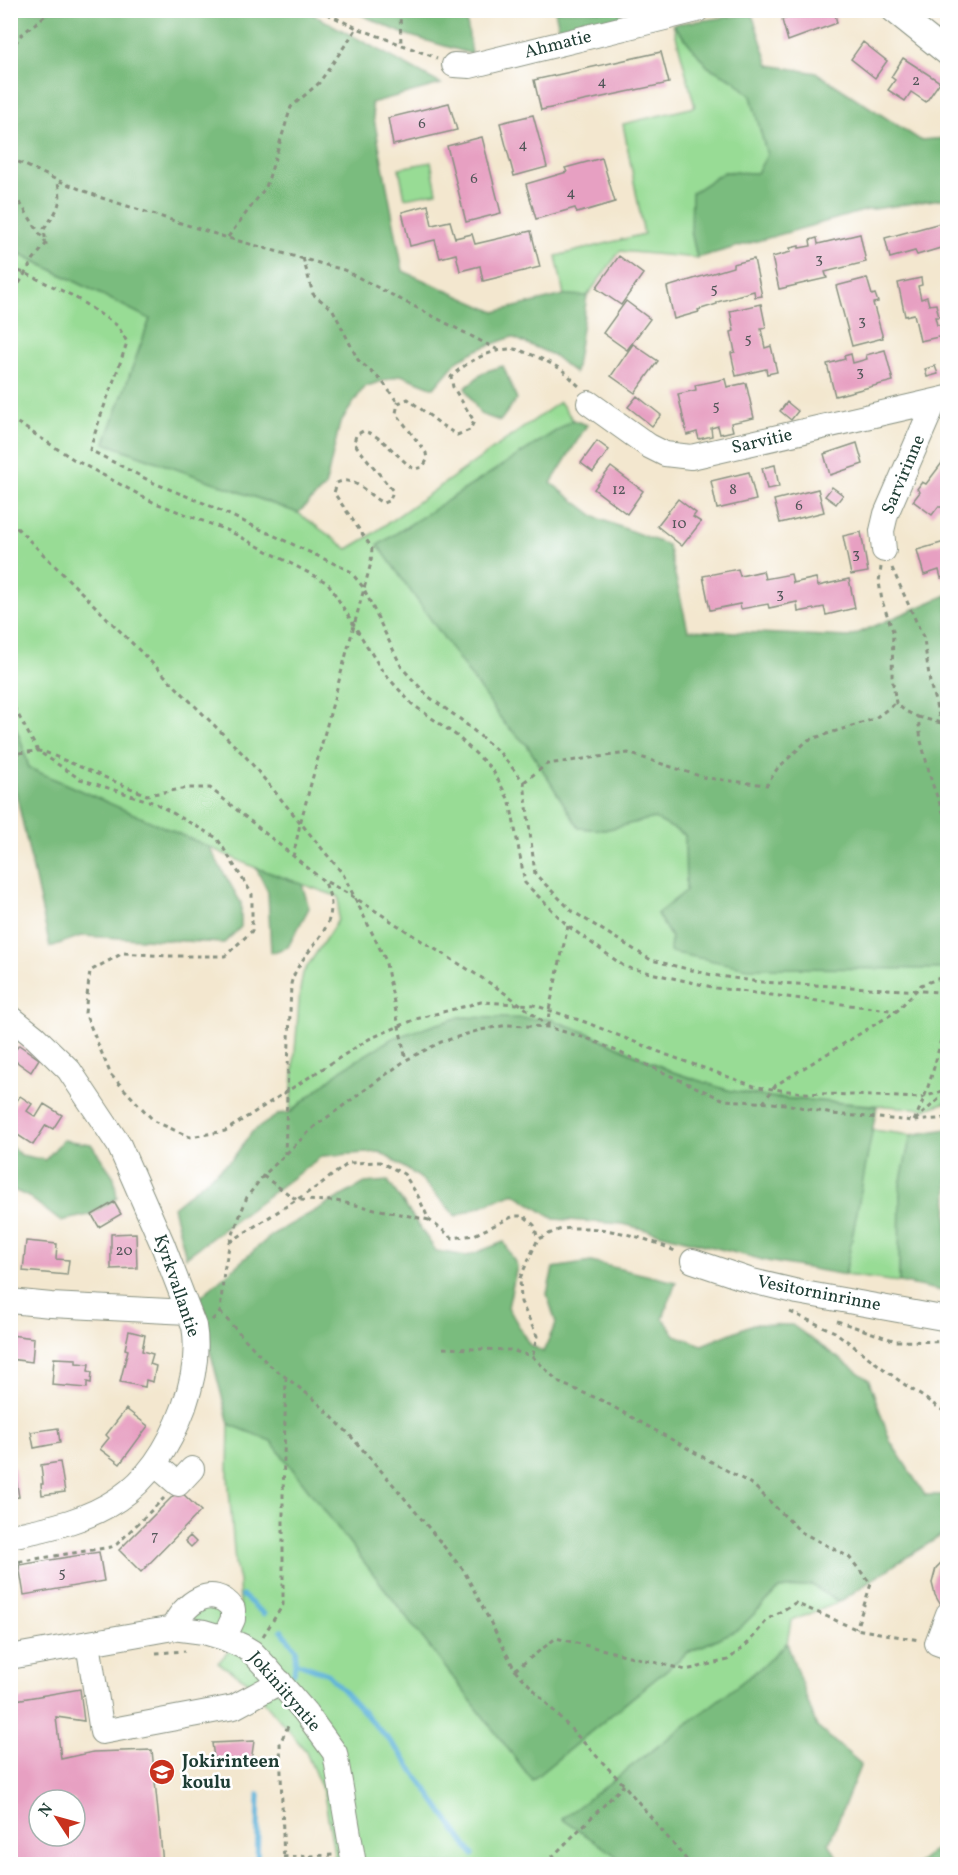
<svg xmlns="http://www.w3.org/2000/svg" width="958" height="1875" font-family="Vollkorn,serif">
<style>
.green{fill:#98dc95;stroke:#5c8c64;stroke-width:1.5}
.forest{fill:#7abc7e;stroke:#4c7c59;stroke-width:1.5}
.lines{fill:none;stroke-linecap:round;stroke-linejoin:round}
.stream{stroke:#5eb3da;stroke-width:5}
.building{fill:#e7a0c2;fill-rule:evenodd}
.minor-casing{stroke:#899282;stroke-width:26}
.path{stroke:#899282;stroke-width:3;stroke-dasharray:4.5 4.5;stroke-linecap:butt}
.minor{stroke:#fff;stroke-width:24}
.labels{text-anchor:middle;dominant-baseline:central;stroke-width:5;stroke-linejoin:round;paint-order:stroke}
.number-label{font-size:15px;fill:#515658}
.street-label{font-size:18px;fill:#1f3d34;stroke:#fff}
.poi-label{font-size:18px;font-weight:bold;fill:#1f3d34;stroke:#fff;text-anchor:start}
</style>
<rect width="100%" height="100%" fill="#fff"/>
<filter id="ink" filterUnits="userSpaceOnUse"><feTurbulence type="fractalNoise" baseFrequency=".0167" numOctaves="2"/><feDisplacementMap in="SourceGraphic" scale="12" xChannelSelector="R" yChannelSelector="G"/><feConvolveMatrix kernelMatrix="1 2 1 2 8 2 1 2 1" color-interpolation-filters="sRGB"/></filter>
<filter id="wash" filterUnits="userSpaceOnUse"><feTurbulence type="fractalNoise" baseFrequency=".008" numOctaves="4" result="noise"/><feDisplacementMap in="SourceGraphic" scale="24" xChannelSelector="R" yChannelSelector="G"/><feGaussianBlur stdDeviation="1.35" result="paint"/><feColorMatrix in="noise" values="0 0 0 0 0 0 0 0 0 0 0 0 0 0 0 0 0 1.4 0 .05"/><feComposite in="paint" operator="in"/></filter>
<g filter="url(#wash)">
<rect width="100%" height="100%" fill="#f3e7cf"/>
<path class="green" d="M 673,24 L 708,67 L 734,80 L 751,96 L 767,155 L 757,173 L 724,172 L 691,231 L 697,258 L 620,251 L 587,296 L 564,295 L 556,256 L 644,234 L 623,124 L 695,107 Z
M 431,162 L 437,192 L 405,198 L 399,168 Z
M 10,249 L 150,319 L 105,443 L 298,513 L 348,549 L 365,539 L 560,402 L 573,420 L 379,545 L 504,723 L 527,745 L 579,828 L 604,830 L 654,818 L 685,835 L 686,891 L 657,914 L 671,937 L 947,969 L 947,1102 L 926,1109 L 767,1097 L 727,1090 L 673,1072 L 590,1034 L 550,1019 L 393,1038 L 341,1070 L 290,1112 L 300,990 L 303,973 L 338,920 L 339,897 L 256,868 L 29,768 L 21,741 L 11,715 Z
M 872,1130 L 911,1135 L 900,1185 L 899,1282 L 845,1275 Z
M 229,1424 L 271,1441 L 532,1780 L 687,1653 L 739,1629 L 779,1589 L 812,1585 L 839,1602 L 791,1621 L 787,1643 L 759,1669 L 563,1819 L 628,1864 L 336,1864 L 324,1794 L 305,1750 L 246,1680 L 218,1663 L 241,1637 L 239,1581 L 235,1563 L 228,1476 Z
M 215,1604 L 223,1615 L 217,1628 L 188,1620 L 209,1605 Z"/>
<path class="forest" d="M 10,11 L 307,11 L 441,84 L 371,103 L 403,271 L 495,312 L 564,295 L 587,296 L 575,373 L 553,355 L 512,337 L 479,349 L 458,360 L 434,388 L 401,375 L 364,387 L 340,423 L 325,487 L 298,513 L 105,443 L 150,319 L 11,249 Z
M 353,11 L 465,11 L 472,54 L 404,34 Z
M 555,11 L 619,11 L 621,17 L 560,32 Z
M 752,14 L 769,65 L 817,73 L 920,140 L 947,138 L 947,198 L 867,210 L 697,258 L 691,231 L 692,193 L 724,172 L 757,173 L 767,155 L 751,96 L 734,80 L 708,67 L 673,24 Z
M 503,366 L 517,399 L 500,421 L 480,414 L 465,388 L 484,372 Z
M 573,420 L 587,425 L 551,483 L 597,518 L 668,545 L 688,630 L 849,637 L 947,595 L 947,969 L 747,968 L 670,952 L 671,937 L 657,914 L 686,891 L 685,835 L 654,818 L 604,830 L 579,828 L 527,745 L 504,723 L 378,545 Z
M 10,715 L 21,741 L 29,768 L 209,847 L 241,903 L 241,927 L 224,943 L 81,936 L 50,947 L 11,770 Z
M 256,868 L 302,884 L 309,908 L 288,947 L 271,953 L 268,892 Z
M 460,1017 L 550,1019 L 590,1034 L 673,1072 L 727,1090 L 767,1097 L 877,1106 L 845,1275 L 767,1261 L 623,1224 L 554,1219 L 514,1193 L 456,1216 L 419,1177 L 380,1152 L 322,1156 L 186,1257 L 173,1207 L 233,1158 L 252,1132 L 279,1114 L 291,1112 L 341,1070 L 393,1038 Z
M 947,1129 L 948,1129 L 947,1292 L 899,1282 L 900,1185 L 911,1135 Z
M 63,1140 L 91,1144 L 114,1177 L 117,1198 L 89,1215 L 60,1221 L 29,1197 L 11,1189 L 10,1146 L 21,1155 L 45,1160 Z
M 388,1181 L 436,1251 L 467,1256 L 504,1242 L 517,1266 L 508,1307 L 529,1344 L 543,1352 L 556,1323 L 547,1294 L 553,1268 L 591,1262 L 676,1282 L 663,1318 L 675,1335 L 702,1345 L 753,1324 L 792,1325 L 869,1380 L 890,1441 L 925,1495 L 947,1495 L 947,1532 L 899,1562 L 839,1602 L 812,1585 L 779,1589 L 739,1629 L 687,1653 L 532,1780 L 271,1441 L 229,1424 L 197,1300 L 273,1234 L 365,1183 Z
M 787,1643 L 817,1727 L 861,1764 L 829,1843 L 841,1864 L 628,1864 L 562,1819 L 759,1669 Z
M 947,1786 L 947,1864 L 917,1864 L 937,1848 L 937,1796 Z"/>
<g class="lines">
<path class="stream" d="M 243,1596 L 264,1614
M 281,1630 L 296,1649 L 295,1662 L 328,1674 L 399,1751 L 473,1855
M 294,1673 L 295,1662
M 257,1864 L 259,1794"/>
</g>
<g id="blocks">
<path class="building" d="M 810,10 L 834,10 L 837,23 L 788,41 L 782,20 Z
M 863,42 L 887,61 L 875,78 L 851,59 Z
M 661,52 L 669,83 L 541,110 L 534,80 Z
M 903,58 L 940,82 L 926,102 L 911,92 L 905,101 L 888,90 L 895,80 L 891,77 Z
M 449,103 L 457,130 L 393,145 L 388,118 Z
M 533,115 L 547,167 L 514,176 L 500,123 Z
M 482,137 L 501,213 L 466,222 L 447,146 Z
M 602,158 L 615,202 L 577,213 L 575,208 L 536,219 L 526,184 L 567,172 L 565,168 Z
M 428,205 L 432,225 L 450,221 L 455,238 L 472,234 L 475,244 L 531,231 L 540,267 L 483,281 L 480,266 L 460,271 L 456,254 L 440,258 L 435,240 L 410,246 L 402,212 Z
M 948,221 L 948,256 L 944,247 L 917,255 L 915,251 L 890,258 L 885,238 Z
M 860,234 L 866,262 L 825,272 L 827,278 L 779,289 L 772,257 L 791,252 L 790,248 L 799,246 L 799,248 L 811,246 L 810,240 L 817,238 L 818,244 Z
M 619,256 L 643,274 L 621,305 L 596,288 Z
M 754,259 L 762,296 L 755,297 L 754,291 L 736,296 L 736,297 L 717,302 L 717,304 L 698,310 L 699,312 L 674,319 L 667,287 L 733,267 L 733,264 Z
M 867,278 L 872,295 L 875,294 L 878,302 L 873,303 L 883,338 L 852,346 L 836,286 Z
M 921,278 L 922,285 L 918,286 L 921,299 L 927,297 L 929,305 L 936,304 L 939,317 L 935,317 L 937,325 L 940,325 L 943,336 L 920,341 L 914,314 L 905,316 L 898,283 Z
M 626,301 L 650,319 L 627,350 L 603,333 Z
M 761,304 L 766,328 L 761,329 L 765,348 L 771,346 L 777,372 L 767,374 L 766,369 L 736,376 L 731,353 L 735,352 L 731,332 L 734,331 L 730,311 Z
M 633,344 L 658,361 L 635,393 L 611,376 Z
M 885,350 L 893,381 L 835,396 L 827,364 L 845,359 L 844,356 L 851,354 L 853,363 L 867,359 L 866,355 Z
M 935,366 L 938,374 L 927,377 L 925,369 Z
M 725,379 L 727,387 L 746,383 L 754,418 L 731,423 L 733,431 L 720,434 L 718,426 L 711,428 L 712,436 L 699,439 L 697,432 L 687,435 L 678,394 L 696,390 L 695,385 Z
M 637,396 L 661,415 L 652,426 L 628,407 Z
M 787,402 L 798,411 L 791,420 L 780,411 Z
M 597,441 L 609,450 L 593,472 L 581,463 Z
M 857,443 L 863,464 L 830,475 L 824,454 Z
M 948,455 L 946,501 L 942,507 L 938,507 L 932,515 L 913,501 L 920,492 L 917,489 L 922,482 L 926,484 Z
M 775,465 L 779,487 L 767,489 L 762,468 Z
M 611,467 L 643,491 L 627,514 L 594,489 Z
M 749,472 L 756,500 L 717,509 L 711,481 Z
M 832,487 L 843,495 L 836,504 L 825,496 Z
M 818,489 L 824,512 L 780,523 L 774,500 Z
M 678,499 L 696,513 L 693,517 L 701,522 L 682,546 L 657,526 Z
M 861,532 L 868,572 L 851,575 L 843,536 Z
M 948,541 L 948,576 L 941,578 L 939,570 L 924,575 L 917,550 Z
M 738,569 L 740,576 L 763,571 L 765,579 L 791,574 L 793,583 L 816,578 L 818,586 L 849,579 L 855,608 L 826,615 L 824,607 L 798,612 L 797,602 L 769,608 L 768,604 L 741,609 L 740,604 L 710,610 L 703,576 Z
M 19,1045 L 39,1059 L 31,1072 L 10,1057 Z
M 20,1096 L 32,1104 L 27,1111 L 36,1117 L 44,1104 L 62,1115 L 53,1129 L 46,1125 L 33,1145 L 10,1130 L 10,1111 Z
M 114,1202 L 121,1214 L 99,1227 L 92,1215 Z
M 136,1233 L 137,1268 L 111,1269 L 111,1234 Z
M 26,1241 L 57,1244 L 56,1259 L 69,1260 L 67,1275 L 23,1271 Z
M 129,1331 L 145,1335 L 142,1351 L 153,1354 L 150,1364 L 156,1366 L 153,1382 L 146,1380 L 145,1387 L 120,1382 L 128,1350 L 125,1349 Z
M 10,1335 L 34,1338 L 32,1362 L 10,1359 Z
M 54,1358 L 76,1359 L 76,1363 L 89,1364 L 88,1371 L 92,1372 L 91,1383 L 87,1382 L 87,1388 L 52,1385 Z
M 126,1409 L 148,1426 L 120,1464 L 100,1449 L 109,1438 L 106,1435 Z
M 58,1428 L 60,1443 L 34,1448 L 31,1432 Z
M 60,1462 L 65,1492 L 42,1495 L 41,1484 L 43,1484 L 41,1465 Z
M 14,1467 L 19,1497 L 10,1498 L 10,1468 Z
M 179,1490 L 201,1511 L 141,1572 L 119,1550 Z
M 190,1536 L 196,1542 L 191,1547 L 185,1541 Z
M 99,1552 L 104,1581 L 24,1595 L 19,1565 Z
M 948,1556 L 948,1609 L 939,1602 L 935,1595 L 932,1583 L 936,1568 Z
M 80,1689 L 84,1721 L 56,1717 L 61,1759 L 93,1752 L 152,1750 L 163,1864 L 10,1864 L 10,1701 ZM 39,1800 L 75,1800 L 75,1836 L 39,1836 Z
M 254,1741 L 251,1761 L 214,1758 L 212,1743 Z"/>
</g>
</g>
<g filter="url(#ink)">
<use href="#blocks" fill-opacity="0" stroke="#899282" stroke-width="1.5"/>
<g class="lines">
<g class="minor-casing">
<path id="minor" d="M 893,10 L 948,54
M 454,65 L 470,66 L 697,10
M 589,403 L 649,446 L 665,454 L 691,457 L 948,398
M 884,550 L 882,531 L 886,514 L 935,401
M 10,1017 L 35,1037 L 69,1070 L 119,1145 L 162,1243 L 194,1326 C 199,1354 193,1381 184,1407 C 151,1497 99,1520 10,1536
M 693,1261 L 752,1281 L 798,1292 L 948,1319
M 10,1301 L 51,1305 L 188,1312
M 155,1464 L 178,1484 L 192,1469
M 948,1614 L 937,1643 L 948,1647
M 173,1628 C 183,1604 213,1581 233,1609 L 233,1619 L 224,1638
M 88,1643 L 102,1732 L 234,1707 L 280,1682
M 10,1657 L 173,1628 L 204,1632 L 224,1638 L 242,1646 L 252,1652 L 268,1669 L 305,1712 L 335,1753 L 354,1864"/>
</g>
<path class="path" d="M 319,10 L 357,28 L 437,58
M 400,10 L 401,45
M 714,17 L 744,10
M 10,51 L 21,35 L 52,10
M 10,158 L 57,180 L 102,198 L 228,238 L 344,270 L 500,351
M 10,187 L 45,242
M 228,237 L 266,187 L 291,107 L 319,83 L 357,28
M 303,258 L 313,294 L 333,310 L 358,360 L 382,381 L 398,403
M 10,269 L 25,273 L 73,296 L 118,326 L 127,342 C 116,378 100,413 90,450 L 154,483 L 206,504 L 350,571 L 363,587 L 402,668 L 429,697 L 460,719 L 500,753 L 524,782 L 535,874 L 572,911 L 651,960 L 712,975 L 760,982 L 939,992 L 948,986
M 10,299 L 33,260 L 46,244 L 44,229 C 57,211 64,203 57,180
M 10,418 L 73,459 L 153,502 L 229,531 L 328,583 L 383,672 L 412,704 L 457,736 L 492,769 L 510,802 L 525,883 L 568,926 L 625,967 L 716,988 L 897,1011
M 10,521 L 246,757 L 343,874 L 385,959 L 406,1060
M 881,567 L 879,582 L 882,601 L 893,631 L 892,677 L 896,703 L 905,711 L 918,717 L 921,741 L 932,783 L 948,825
M 892,568 L 924,639 L 930,683 L 941,723 L 948,724
M 10,700 L 38,751 L 80,779 L 155,803 L 217,838 L 252,894 L 252,931 L 225,956 L 167,956 L 123,953 L 90,971 L 85,1013 L 111,1075 L 154,1121 L 190,1137 L 225,1131 L 369,1039 L 416,1019 L 481,1002 L 534,1005 L 585,1022 L 667,1055 L 757,1087 L 804,1093 L 921,1098 L 948,1089
M 918,717 L 941,723
M 10,754 L 38,751 L 45,752 L 147,795 L 188,788 L 210,788 L 325,882 C 327,889 331,897 331,905 C 332,936 298,954 291,984 L 285,1154
M 524,782 L 547,764 L 628,753 L 706,778 L 767,785 L 777,769 L 808,740 L 874,719 L 896,703
M 293,857 L 300,824 L 371,563 L 372,548 L 334,493 L 337,483 C 354,474 368,496 383,503 L 390,500 L 393,491 L 354,443 L 356,435 L 363,431 C 383,435 397,458 414,469 L 423,467 L 427,460 L 426,453 L 396,413 L 398,403 L 408,399 L 443,426 L 457,435 L 470,430 L 474,421 L 453,387 L 451,377 C 465,362 493,348 514,349 C 523,350 554,364 562,370 C 568,374 573,381 579,386
M 327,882 C 361,900 392,922 425,943 C 467,969 510,993 547,1026
M 548,1027 L 549,1010 L 568,926
M 763,1103 L 776,1085 L 897,1011 L 921,985 L 948,975
M 915,1120 L 948,1091
M 914,1121 C 932,1084 940,1046 948,1005
M 263,1176 L 297,1200 L 336,1201 L 429,1220
M 230,1242 L 315,1188 L 349,1163 L 380,1162 L 404,1174 L 418,1196 L 429,1220 L 453,1238 L 474,1235 L 514,1216 L 524,1216 L 534,1225 L 538,1239
M 220,1312 L 267,1363 L 314,1399 L 348,1433 L 397,1489 L 464,1571 L 515,1670 L 624,1785 L 690,1864
M 790,1312 L 835,1332 L 901,1382 L 948,1414
M 212,1320 L 220,1312 L 224,1271 L 230,1242 L 247,1197 L 263,1176 L 314,1127 L 406,1060 L 441,1042 L 480,1030 L 508,1025 L 548,1027 L 592,1040 L 724,1100 L 786,1104 L 832,1114 L 914,1121 L 948,1118
M 837,1321 L 896,1341 L 948,1342
M 443,1348 L 510,1350 L 532,1356 L 560,1383 L 601,1400 L 753,1485 L 801,1532 L 849,1557 L 871,1584 L 856,1629
M 533,1355 L 537,1336 L 521,1302 L 520,1278 L 538,1239 C 546,1236 555,1230 564,1229 C 597,1224 647,1237 677,1252
M 10,1563 L 111,1547 L 117,1544 L 164,1498
M 263,1636 L 283,1605 L 283,1496 L 286,1379
M 156,1653 L 185,1651
M 515,1670 L 556,1638 L 686,1670 L 728,1660 L 748,1643 L 768,1619 L 795,1603 L 856,1629 L 919,1640
M 283,1857 L 333,1855
M 284,1864 L 280,1743 L 289,1724
M 545,1864 L 624,1785"/>
<use href="#minor" class="minor"/>
</g>
</g>
<defs>
<g id="school-disc" transform="scale(1.35)"><circle r="9.5" fill="#c8321e" stroke="#fff"/><path d="M0-5L7-2L0 1L-7-2ZM-4 1L0 2.5L4 1V4Q0 6-4 4Z" fill="#fff"/></g>
</defs>
<g fill-rule="evenodd">
<use href="#school-disc" x="162" y="1772"/>
</g>
<g class="labels">
<g class="number-label">
<text x="916" y="81">2</text>
<text x="602" y="82">4</text>
<text x="422" y="124">6</text>
<text x="523" y="145">4</text>
<text x="474" y="179">6</text>
<text x="571" y="193">4</text>
<text x="819" y="259">3</text>
<text x="714" y="289">5</text>
<text x="862" y="321">3</text>
<text x="748" y="339">5</text>
<text x="860" y="372">3</text>
<text x="716" y="406">5</text>
<text x="619" y="490">12</text>
<text x="733" y="490">8</text>
<text x="799" y="506">6</text>
<text x="679" y="524">10</text>
<text x="856" y="554">3</text>
<text x="780" y="594">3</text>
<text x="124" y="1251">20</text>
<text x="155" y="1536">7</text>
<text x="62" y="1573">5</text>
</g>
<g class="street-label">
<text transform="translate(558 45) rotate(-14)">Ahmatie</text>
<text transform="translate(762 442) rotate(-13)">Sarvitie</text>
<text transform="translate(904 475) rotate(-67)">Sarvirinne</text>
<text transform="translate(176 1286) rotate(71)">Kyrkvallantie</text>
<text transform="translate(819 1294) rotate(11)">Vesitorninrinne</text>
<text transform="translate(284 1692) rotate(49)">Jokiniityntie</text>
</g>
<g class="poi-label">
<text x="182" y="1762">Jokirinteen<tspan x="182" dy="21">koulu</tspan></text>
</g>
</g>
<rect width="958" height="1875" fill="none" stroke="#fff" stroke-width="36"/>
<g transform="translate(57 1818) rotate(306)"><circle r="28" fill="#ffffff" stroke="#a5b1ae" stroke-width="1.5"/>
<path d="M0-4.5L10 22L0 15L-10 22Z" fill="#c8321e"/>
<text y="-9" font-size="16" font-weight="bold" text-anchor="middle" fill="#1f3d34">N</text>
</g>
</svg>
